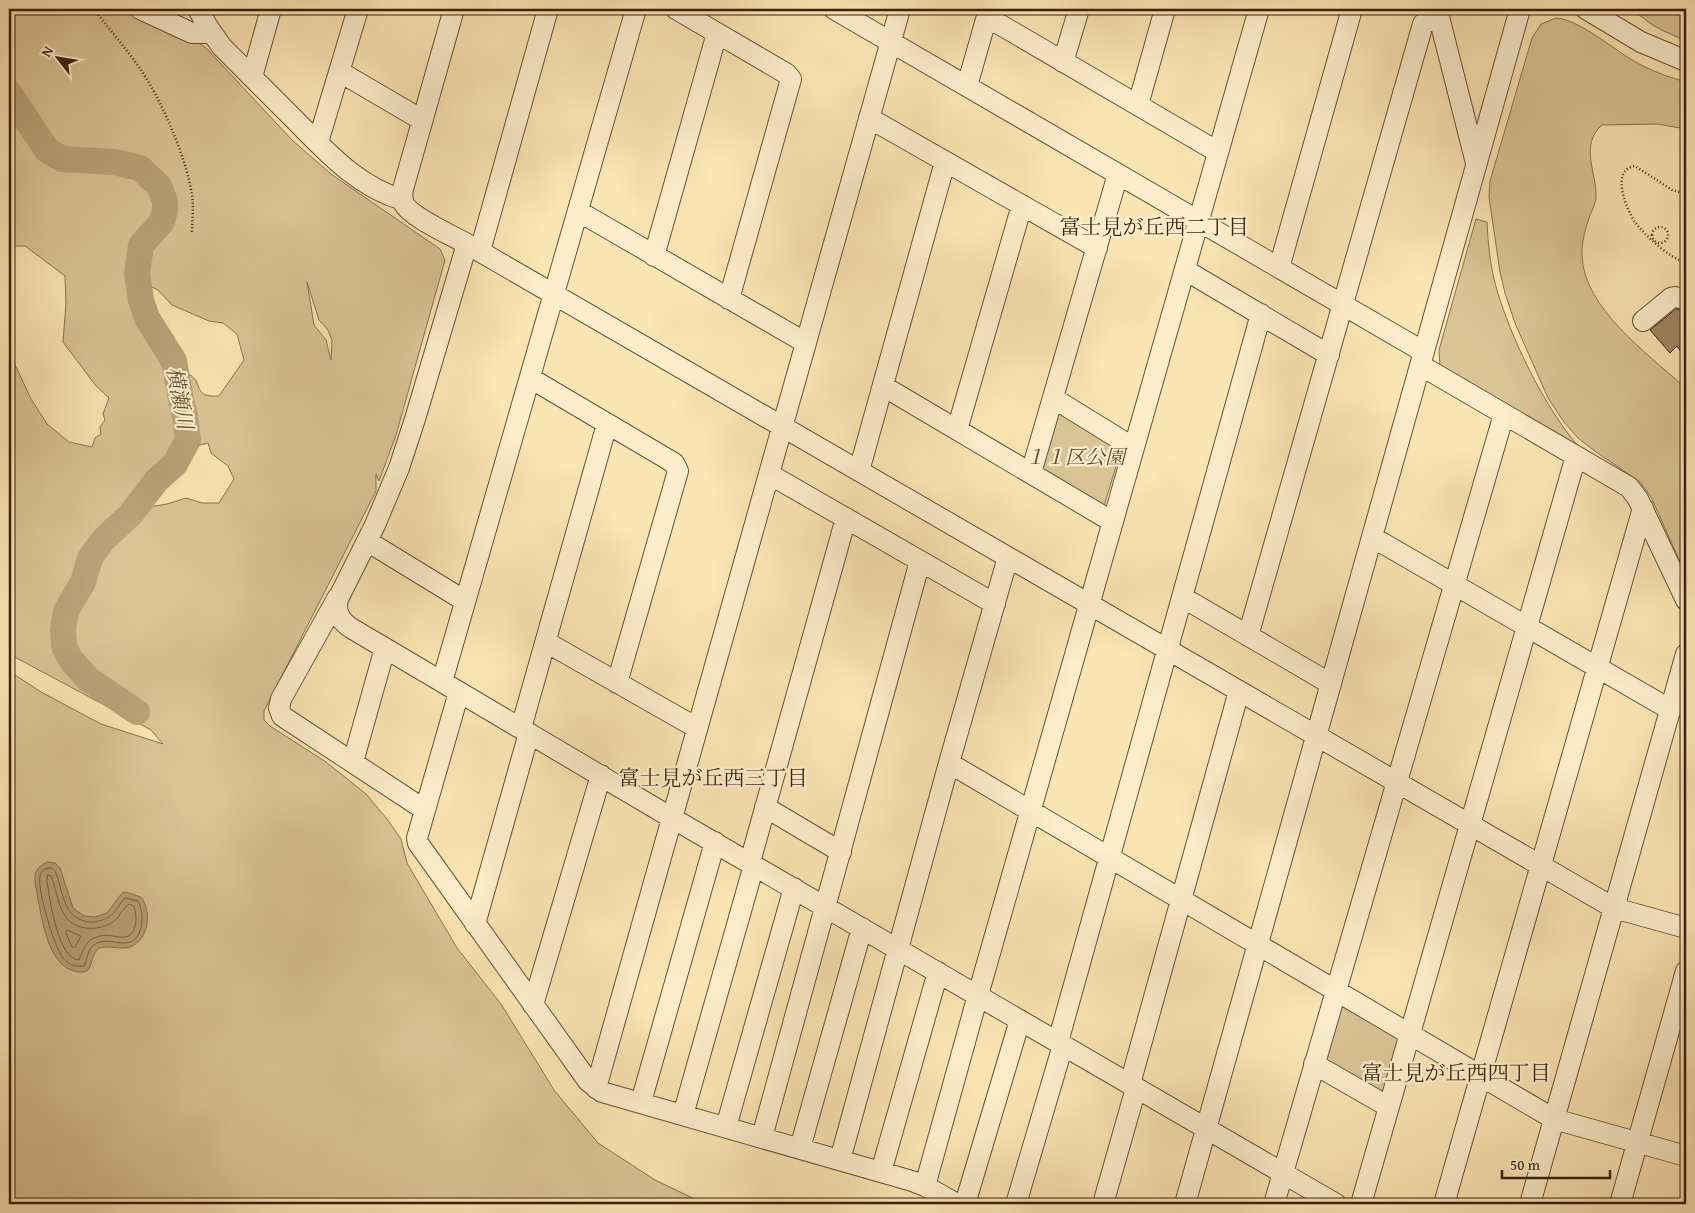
<svg xmlns="http://www.w3.org/2000/svg" width="1695" height="1213" font-family="'Gentium Book Plus','Noto Serif JP',serif">
<style>
.green{fill:#dac395;stroke:#8a7150;fill-rule:evenodd}
.water{fill:#baa279;stroke:#876e4d}
.lines{fill:none;stroke-linecap:round;stroke-linejoin:round}
.shore{stroke:#7a6042;stroke-width:1}
.river{stroke:#baa279;stroke-width:26}
.building{fill:#9f8661;stroke:#3b1f0a}
.minor-casing{stroke:#6b5034;stroke-width:22}
.path{stroke:#3b1f0a;stroke-width:2.5;stroke-dasharray:1 2.5;stroke-linecap:butt}
.minor{stroke:#fceecd;stroke-width:20}
.labels{text-anchor:middle;dominant-baseline:central;stroke-width:4.5;stroke-linejoin:round;paint-order:stroke}
.park-label{font-size:20px;font-style:italic;fill:#63482d;stroke:#fceecd}
.neighbourhood-label{font-size:21px;fill:#3b1f0a;stroke:#fceecd}
.water-label{font-size:21px;font-style:italic;fill:#674d31;stroke:#fceecd}
</style>
<rect width="100%" height="100%" fill="#fbe5b2"/>
<filter id="stains"><feTurbulence type="fractalNoise" baseFrequency=".004" numOctaves="4"/><feColorMatrix values="0 0 0 0 .2 0 0 0 0 .09 0 0 0 0 .02 0 0 0 .5 -.17"/></filter>
<radialGradient id="worn" r=".72"><stop offset=".6" stop-color="#630" stop-opacity="0"/><stop offset="1" stop-color="#630" stop-opacity=".3"/></radialGradient>
<path class="green" d="M 9,9 L 122,9 L 199,43 L 206,48 L 292,140 L 331,174 L 440,249 L 445,260 L 396,435 L 379,481 L 376,474 L 376,491 L 264,711 L 264,720 L 270,726 L 326,762 L 366,794 L 387,819 L 401,839 L 407,863 L 457,948 L 501,1004 L 554,1090 L 598,1143 L 655,1180 L 705,1204 L 9,1204 L 9,671 L 41,692 L 101,724 L 163,744 L 151,730 L 9,654 L 9,352 L 31,399 L 47,424 L 69,442 L 92,447 L 95,438 L 101,434 L 100,427 L 105,420 L 103,414 L 109,398 L 96,386 L 63,342 L 66,303 L 65,276 L 25,246 L 9,246 ZM 307,282 L 319,320 L 328,330 L 332,340 L 331,360 L 326,340 L 314,325 ZM 148,285 L 158,290 L 172,305 L 209,321 L 223,323 L 237,334 L 244,360 L 219,396 C 192,398 204,383 190,375 C 182,370 172,368 163,365 C 167,372 170,379 174,386 C 190,408 199,406 183,434 L 186,446 L 192,447 L 208,443 L 211,453 L 228,466 L 234,479 L 219,503 L 202,503 L 186,498 L 167,504 L 149,507 L 140,486 L 164,461 L 177,440 L 173,416 L 175,399 L 160,361 L 156,344 L 172,348 L 171,340 L 157,313 Z
M 1627,9 L 1686,9 L 1686,41 C 1674,35 1658,30 1647,21 C 1640,15 1635,12 1627,9 Z
M 1556,18 C 1582,20 1618,54 1643,66 C 1657,73 1672,78 1686,82 L 1686,129 L 1657,124 L 1602,125 C 1579,145 1597,173 1596,197 C 1596,203 1592,210 1590,215 C 1586,227 1581,243 1582,256 C 1584,308 1647,353 1682,385 L 1686,394 L 1686,575 L 1651,497 L 1640,482 L 1592,449 L 1577,437 L 1564,422 L 1548,398 L 1515,323 L 1505,293 L 1500,272 L 1489,197 L 1490,181 L 1532,38 L 1541,24 Z
M 1476,219 L 1487,222 C 1488,243 1490,264 1495,283 C 1509,335 1544,407 1579,447 L 1440,366 L 1439,350 Z
M 1056,411 L 1121,450 L 1104,506 L 1041,470 Z
M 1341,1004 L 1401,1040 L 1382,1094 L 1327,1060 L 1326,1054 Z"/>
<path class="water" d="M 48,862 L 55,863 L 60,868 L 73,908 L 84,916 L 95,917 L 107,913 L 122,893 L 126,892 L 141,897 C 152,911 149,940 130,947 C 120,950 109,945 99,948 C 91,954 92,968 87,971 C 82,973 76,972 71,970 C 48,961 42,920 38,899 C 37,890 33,880 36,872 C 39,866 43,864 48,862 Z"/>
<g class="lines">
<path class="shore" d="M 48,868 L 52,868 L 55,871 C 64,892 62,920 91,922 C 97,922 105,920 110,916 C 117,911 120,903 125,898 L 138,901 C 145,913 144,943 125,943 C 115,943 106,939 97,943 C 87,948 88,958 84,966 C 76,967 68,965 63,958 C 54,946 37,890 40,876 C 41,871 44,869 48,868 Z
M 48,875 L 51,876 C 59,895 58,924 85,928 C 94,929 102,928 111,923 C 119,919 122,909 129,904 L 134,906 C 137,915 138,935 125,937 C 115,938 106,932 94,938 C 85,942 83,951 79,960 C 57,959 50,898 47,881 Z
M 67,930 L 81,936 L 75,947 L 72,947 L 66,933 Z"/>
<path class="river" d="M 9,93 L 47,150 L 62,159 L 114,162 L 140,168 L 159,186 L 165,201 L 165,211 L 161,223 L 141,245 L 137,273 L 141,300 L 147,318 L 174,361 L 182,405 L 185,415 L 188,440 L 175,464 L 157,480 L 130,515 L 103,540 L 90,558 L 83,582 L 66,611 L 63,630 L 64,646 L 71,660 L 88,679 L 137,712"/>
</g>
<path class="building" d="M 1676,309 L 1680,310 L 1686,316 L 1686,359 L 1677,346 L 1670,353 L 1650,330 Z"/>
<g class="lines">
<g class="minor-casing">
<path id="minor" d="M 140,9 L 192,33 L 211,33
M 198,9 L 208,27 L 222,47 C 246,71 269,94 293,118 C 325,150 357,187 403,200
M 454,9 L 403,189 C 402,194 402,199 404,204 C 411,217 453,236 467,244 L 415,419 L 399,468 L 375,525 L 338,599 C 335,612 340,621 351,628 L 672,818 L 1336,1204
M 676,9 L 787,74 L 791,79 L 729,299
M 834,9 L 1424,352
M 1437,9 L 1476,163
M 1586,9 L 1641,42 L 1686,61
M 987,17 L 1218,152
M 1063,62 L 1079,9
M 340,72 L 422,120
M 252,77 L 271,9
M 967,86 L 989,9
M 1138,105 L 1165,9
M 869,118 L 1097,248
M 318,142 L 358,9
M 578,211 L 806,343
M 467,244 L 1614,908 L 1686,928
M 480,251 L 548,9
M 654,256 L 717,33
M 1279,268 L 1352,9
M 1185,270 L 1329,355
M 1643,321 L 1671,298 L 1675,297 L 1686,299
M 1420,365 L 1629,487 L 1638,499 L 1686,600
M 530,378 L 674,463 L 678,471 L 617,683
M 883,386 L 1113,522
M 1053,398 L 1134,448
M 957,430 L 1022,205
M 859,471 L 945,162
M 1031,473 L 1118,174
M 769,474 L 995,604
M 1372,537 L 1671,710
M 367,541 L 465,601
M 338,597 L 281,699 L 279,708 L 282,716 L 425,810
M 1182,597 L 1331,684
M 1248,636 L 1423,24 L 1439,16
M 546,642 L 697,728
M 442,682 L 636,9
M 459,692 L 417,838 L 418,843 L 588,1081 L 602,1092 L 912,1181 L 925,1186 L 957,1204
M 521,728 L 607,424
M 353,762 L 385,648
M 949,763 L 1554,1119 L 1686,1156
M 765,807 L 841,852
M 750,862 L 846,518
M 475,924 L 529,733
M 533,1005 L 601,775
M 1058,1042 L 1261,314
M 1314,1064 L 1389,1107
M 1130,1084 L 1239,691
M 596,1088 L 900,9
M 641,1102 L 715,842
M 683,1115 L 754,865
M 726,1127 L 794,888
M 762,1137 L 920,561
M 800,1148 L 862,928
M 840,1160 L 949,763 L 1008,557
M 881,1172 L 938,972
M 925,1186 L 978,995 L 1259,9
M 965,1204 L 1020,1020
M 1016,1204 L 1063,1045
M 1103,1204 L 1136,1088
M 1185,1204 L 1520,9
M 1274,1204 L 1504,414
M 1361,1204 L 1576,456
M 1444,1204 L 1643,508
M 1530,1204 L 1686,654
M 1620,1204 L 1686,971"/>
</g>
<path class="path" d="M 94,9 C 109,29 125,47 139,67 C 161,99 186,156 192,195 C 194,207 192,221 192,233
M 1686,194 L 1672,190 L 1635,166 C 1610,169 1626,209 1635,222 C 1645,236 1670,258 1686,263
M1652 235a8 8 0 1 1 16 0a8 8 0 1 1-16 0Z"/>
<use href="#minor" class="minor"/>
</g>
<g class="labels">
<g class="park-label">
<text x="1075" y="456">１１区公園</text>
</g>
<g class="neighbourhood-label">
<text x="1154" y="226">富士見が丘西二丁目</text>
<text x="713" y="777">富士見が丘西三丁目</text>
<text x="1456" y="1072">富士見が丘西四丁目</text>
</g>
<g class="water-label">
<text transform="translate(180 398) rotate(79)">横瀬川</text>
</g>
</g>
<rect width="1695" height="1213" fill="none" stroke="#fbe5b2" stroke-width="30"/>
<rect x="10" y="10" width="1675" height="1193" fill="none" stroke="#3b1f0a" stroke-width="2.5"/>
<rect x="15" y="15" width="1665" height="1183" fill="none" stroke="#3b1f0a"/>
<g transform="translate(58 58) rotate(301)" stroke="#fceecd" stroke-width="4" paint-order="stroke">
<path d="M0-4L9 19L0 12L-9 19Z" fill="#3b1f0a"/>
<text y="-8" font-size="14" font-weight="bold" text-anchor="middle" fill="#3b1f0a">N</text>
</g>
<path d="M1502 1170v8h108v-8" fill="none" stroke="#3b1f0a" stroke-width="2.5"/>
<text x="1510" y="1170" font-size="15" fill="#3b1f0a" stroke="#fceecd" stroke-width="4" paint-order="stroke">50 m</text>
<rect width="100%" height="100%" filter="url(#stains)"/>
<rect width="100%" height="100%" fill="url(#worn)"/>
</svg>
